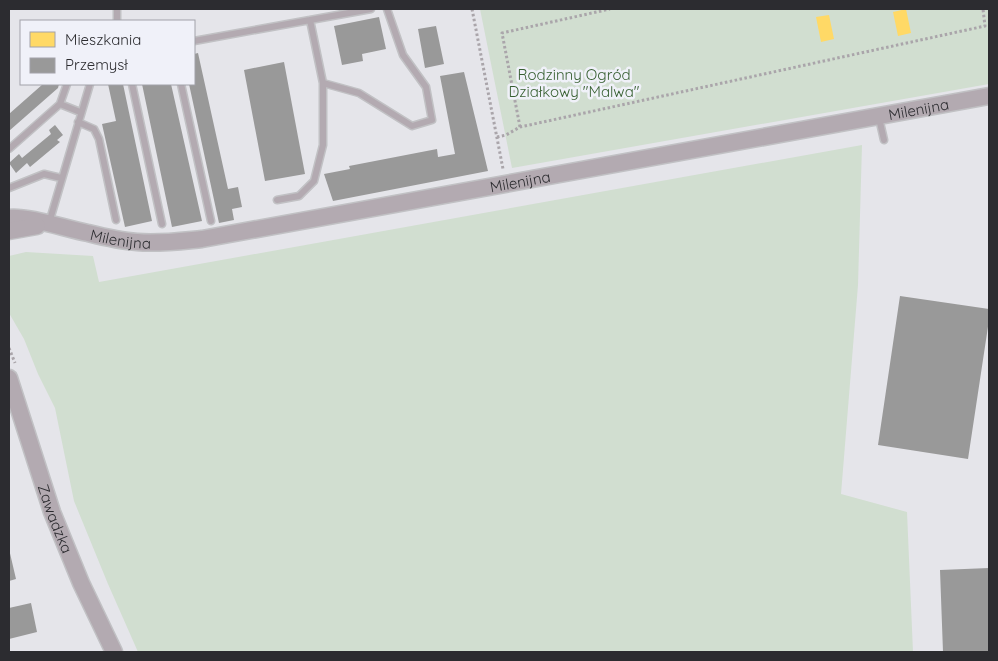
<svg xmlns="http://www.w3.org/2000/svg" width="998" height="661" font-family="Quicksand,sans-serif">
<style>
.green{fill:#d1ded0}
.homes{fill:#ffd966}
.industry{fill:#999}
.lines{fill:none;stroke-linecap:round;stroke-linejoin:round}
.service-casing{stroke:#c1c1c4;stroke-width:9}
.tertiary-casing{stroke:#c1c1c4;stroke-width:19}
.path{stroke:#aaa5aa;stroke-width:3;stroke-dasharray:2.5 2.5;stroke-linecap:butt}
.service{stroke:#b3aab1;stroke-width:6}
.tertiary{stroke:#b3aab1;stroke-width:16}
.labels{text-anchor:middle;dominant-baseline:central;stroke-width:5;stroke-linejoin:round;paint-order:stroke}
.park-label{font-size:15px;fill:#386032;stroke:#f0f1f9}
.street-label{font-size:15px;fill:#2c2c30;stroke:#f0f1f9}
</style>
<rect width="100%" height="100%" fill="#e5e5ea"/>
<path class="green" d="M 480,9 L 989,9 L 989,84 L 512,168 Z
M 862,145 L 858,285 L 841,494 L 907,512 L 913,652 L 138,652 L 108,584 L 74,501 L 55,408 L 38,374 L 24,339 L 9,313 L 9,256 L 26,252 L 93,256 L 99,282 Z"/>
<path class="homes" d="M 906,9 L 911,33 L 898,36 L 893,12 Z
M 829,15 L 834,39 L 821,42 L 816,17 Z"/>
<path class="industry" d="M 379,17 L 386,49 L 362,54 L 363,61 L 342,65 L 334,26 Z
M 436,26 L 444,64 L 425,68 L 418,29 Z
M 198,53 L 228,189 L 238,187 L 242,207 L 232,209 L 234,220 L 219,223 L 189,84 L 194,84 L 194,54 Z
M 284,62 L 305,174 L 265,181 L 244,70 Z
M 464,72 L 488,171 L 333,201 L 324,174 L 350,169 L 349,166 L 437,149 L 438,157 L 455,154 L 440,76 Z
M 43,84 L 59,84 L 58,88 L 9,131 L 9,114 Z
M 108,84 L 123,84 L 152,221 L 125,227 L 102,124 L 116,121 Z
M 142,84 L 171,84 L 202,221 L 172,227 Z
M 55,125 L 63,135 L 57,140 L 60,142 L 30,167 L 27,163 L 16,173 L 9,163 L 19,154 L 22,158 L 51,134 L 49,130 Z
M 900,296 L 989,309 L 989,320 L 968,459 L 878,445 Z
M 9,549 L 16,579 L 9,581 Z
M 989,568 L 989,652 L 943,652 L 940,570 Z
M 31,603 L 37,632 L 9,639 L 9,608 Z"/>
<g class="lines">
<g class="service-casing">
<path id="service" d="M 117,9 L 117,21
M 194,41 L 371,9
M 323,83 L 359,93 L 412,126 L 432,120 L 426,87 L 403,55 L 387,9
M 132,84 L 162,224
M 181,84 L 211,221
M 60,104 L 80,112
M 879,118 L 884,140
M 78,122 L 94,129 L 99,139 L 116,220
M 9,149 L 60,104 L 67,84
M 9,188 L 44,174 L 61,178
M 277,200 L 299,196 L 314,181 L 323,145 L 323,83 L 310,20
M 49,223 L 90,84"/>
</g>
<g class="tertiary-casing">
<g id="tertiary">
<path id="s1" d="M 9,218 C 30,216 66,229 88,233 C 104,237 121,241 137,242 C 159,244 181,241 202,239 L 989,96"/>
<path d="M 9,231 L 37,226"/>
<path id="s2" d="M 9,378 L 52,512 L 81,583 L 114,652"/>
</g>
</g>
<path class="path" d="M 472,9 L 503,169
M 520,127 L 502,33 L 610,9
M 497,137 L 506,135 L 520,127 L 985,26 L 983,9
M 9,348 L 15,363"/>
<use href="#service" class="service"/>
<use href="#tertiary" class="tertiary"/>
</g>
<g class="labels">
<g class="park-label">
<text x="574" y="74">Rodzinny Ogród<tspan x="574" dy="17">Działkowy "Malwa"</tspan></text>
</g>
<g class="street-label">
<text stroke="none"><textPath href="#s1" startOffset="924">Milenijna</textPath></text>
<text stroke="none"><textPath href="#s1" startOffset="519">Milenijna</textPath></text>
<text stroke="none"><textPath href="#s1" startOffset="114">Milenijna</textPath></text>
<text stroke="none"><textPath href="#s2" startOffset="148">Zawadzka</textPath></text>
</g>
</g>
<rect width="998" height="661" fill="none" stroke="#2c2c30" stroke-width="20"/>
<rect x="20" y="20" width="175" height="65" fill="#f0f1f9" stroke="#a2a2a9"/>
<rect x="30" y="32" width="25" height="15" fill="#ffd966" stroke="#a2a2a9"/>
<text x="65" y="45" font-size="15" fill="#2c2c30">Mieszkania</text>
<rect x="30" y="58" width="25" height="15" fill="#999999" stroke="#a2a2a9"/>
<text x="65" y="70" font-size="15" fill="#2c2c30">Przemysł</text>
</svg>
